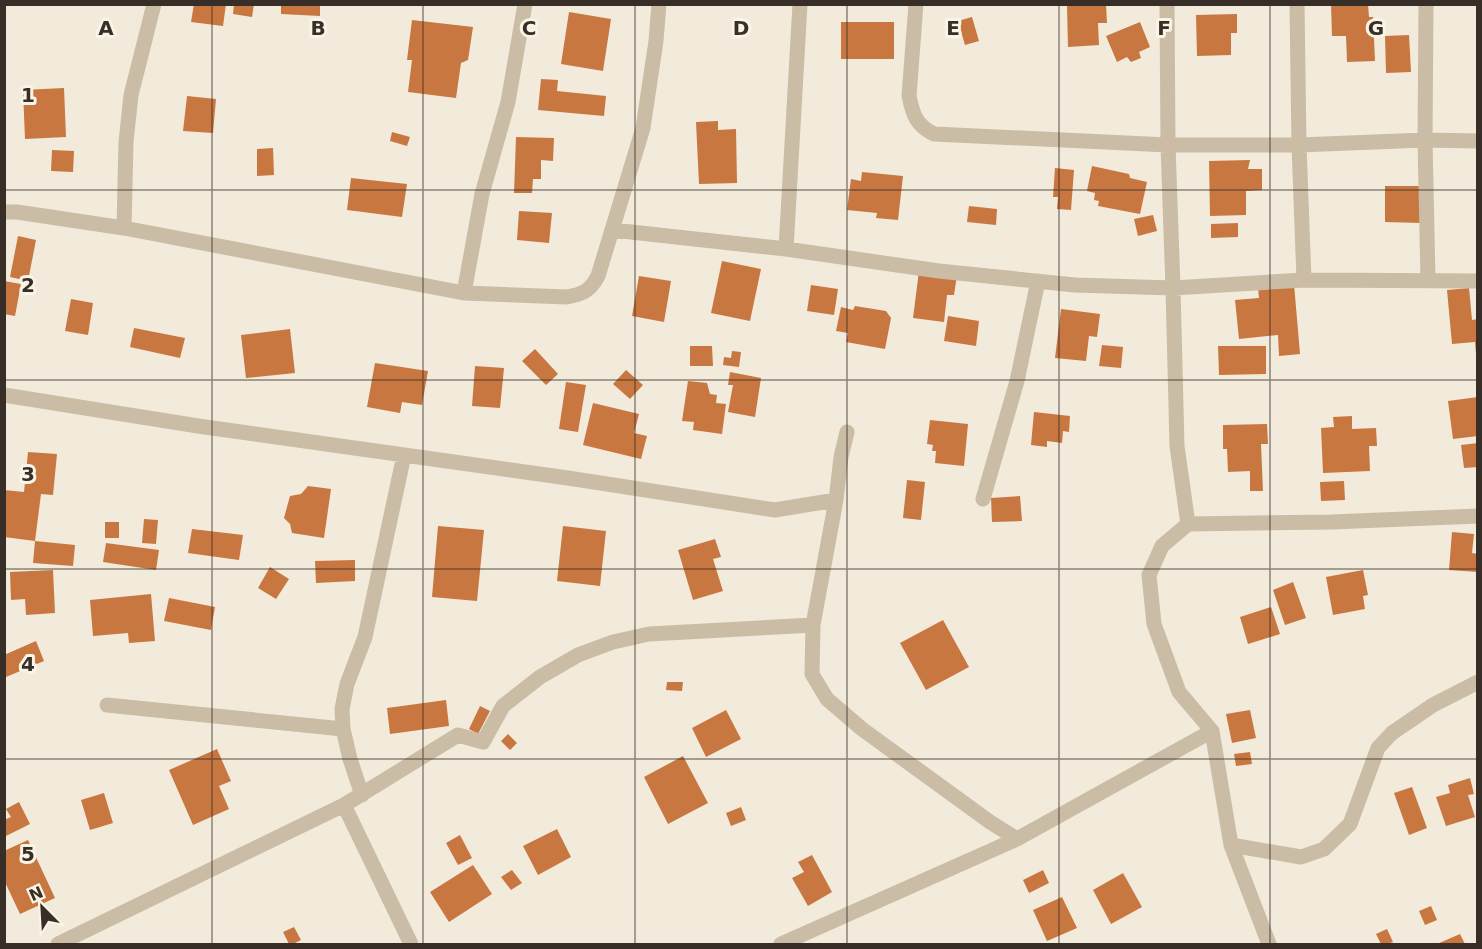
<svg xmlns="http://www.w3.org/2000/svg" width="1482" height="949" font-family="'DejaVu Sans',sans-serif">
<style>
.building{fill:#c97741}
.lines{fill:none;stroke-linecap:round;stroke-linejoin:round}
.minor{stroke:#cabca5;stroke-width:15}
.grid{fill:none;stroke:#362e27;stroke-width:1.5;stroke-opacity:0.55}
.grid-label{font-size:20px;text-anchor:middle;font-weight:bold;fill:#362e27;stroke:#faf4e6;stroke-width:6;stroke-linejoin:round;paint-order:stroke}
</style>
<rect width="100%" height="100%" fill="#f2eada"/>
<path class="building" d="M 194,4 L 226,4 L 223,26 L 191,22 Z
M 234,4 L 254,4 L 252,17 L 233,14 Z
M 281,4 L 320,4 L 320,16 L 281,14 Z
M 1106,4 L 1107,23 L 1098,23 L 1099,45 L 1068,47 L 1067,6 Z
M 1331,4 L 1368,4 L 1369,17 L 1373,17 L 1375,61 L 1347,62 L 1346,36 L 1332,36 Z
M 569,12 L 611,19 L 603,71 L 561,64 Z
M 1237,14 L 1237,33 L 1231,33 L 1231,55 L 1197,56 L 1196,15 Z
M 972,17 L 979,41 L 965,45 L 958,21 Z
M 412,20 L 473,27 L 468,60 L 461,63 L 456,98 L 408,92 L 412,60 L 407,60 Z
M 841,22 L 894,22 L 894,59 L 841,59 Z
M 1140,22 L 1150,47 L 1139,52 L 1141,58 L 1131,62 L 1127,57 L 1117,62 L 1106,36 Z
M 1409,35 L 1411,72 L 1386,73 L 1385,36 Z
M 541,79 L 558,80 L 557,91 L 606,96 L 604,116 L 538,110 Z
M 64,88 L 66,137 L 25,139 L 23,90 Z
M 187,96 L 216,99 L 213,133 L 183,131 Z
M 718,121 L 718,130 L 736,129 L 737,183 L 699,184 L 696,122 Z
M 392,132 L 410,137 L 407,146 L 390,141 Z
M 516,137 L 554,138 L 553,161 L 541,160 L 541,179 L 533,179 L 532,193 L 514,193 Z
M 273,148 L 274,175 L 257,176 L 257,149 Z
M 52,150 L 74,151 L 73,172 L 51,171 Z
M 1250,160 L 1248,169 L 1262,169 L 1262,190 L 1246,191 L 1246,215 L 1210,216 L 1209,161 Z
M 1092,166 L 1129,174 L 1130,178 L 1147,182 L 1140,214 L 1098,206 L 1099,201 L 1094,200 L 1095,193 L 1087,191 Z
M 1055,168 L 1074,170 L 1071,210 L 1057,209 L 1058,197 L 1053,197 Z
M 862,172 L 903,176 L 898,220 L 876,218 L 877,213 L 847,210 L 851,179 L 861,181 Z
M 351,178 L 407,184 L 402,217 L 347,210 Z
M 1385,186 L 1421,186 L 1421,223 L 1385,222 Z
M 969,206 L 997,209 L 996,225 L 967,222 Z
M 519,211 L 552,213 L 549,243 L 517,240 Z
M 1153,215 L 1157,231 L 1138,236 L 1134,219 Z
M 1238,223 L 1238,237 L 1211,238 L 1211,224 Z
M 18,236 L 36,240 L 28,281 L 10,277 Z
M 722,261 L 761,269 L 750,321 L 711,313 Z
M 919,271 L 957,275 L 954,295 L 947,295 L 944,322 L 913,318 Z
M 639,276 L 671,281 L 664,322 L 632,316 Z
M 4,281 L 21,284 L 15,316 L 4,314 Z
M 1294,284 L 1300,354 L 1279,356 L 1278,335 L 1239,339 L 1235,300 L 1259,298 L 1258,287 Z
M 811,285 L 838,289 L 834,315 L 807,311 Z
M 1469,288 L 1472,320 L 1478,319 L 1478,354 L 1476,354 L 1475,342 L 1452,344 L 1447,290 Z
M 71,299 L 93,303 L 88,335 L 65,331 Z
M 855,306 L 886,311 L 891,318 L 885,349 L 846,342 L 848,333 L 836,331 L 841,307 L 853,310 Z
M 1061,309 L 1100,314 L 1097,337 L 1089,336 L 1086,361 L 1055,358 Z
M 948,316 L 979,321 L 976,346 L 944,341 Z
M 134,328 L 185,338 L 180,358 L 130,347 Z
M 290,329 L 295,373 L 246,378 L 241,335 Z
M 1102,345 L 1123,347 L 1121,368 L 1099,366 Z
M 690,346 L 712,346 L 713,366 L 690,366 Z
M 1218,346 L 1266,346 L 1266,374 L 1219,375 Z
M 535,349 L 558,374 L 546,385 L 522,361 Z
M 732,351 L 741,352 L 739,367 L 723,365 L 724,357 L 731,358 Z
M 375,363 L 428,371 L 422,405 L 402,402 L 400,413 L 367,407 Z
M 475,366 L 504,368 L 500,408 L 472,406 Z
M 626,370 L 643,385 L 630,399 L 613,384 Z
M 730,372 L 761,378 L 755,417 L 728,412 L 733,385 L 728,385 Z
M 688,381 L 707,383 L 710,394 L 717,395 L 716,403 L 726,404 L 722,434 L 693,430 L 694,422 L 682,421 Z
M 566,382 L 586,385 L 578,432 L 559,429 Z
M 1478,397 L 1478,436 L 1453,439 L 1448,401 Z
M 593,403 L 639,414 L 634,433 L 647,436 L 641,459 L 583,445 Z
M 1034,412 L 1070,416 L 1069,432 L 1063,431 L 1062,443 L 1047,441 L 1047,447 L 1031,445 Z
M 1352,416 L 1352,429 L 1376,428 L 1377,446 L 1369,446 L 1370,471 L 1323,473 L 1321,428 L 1334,427 L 1333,417 Z
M 930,420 L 968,424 L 964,466 L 935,463 L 936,451 L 932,451 L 933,445 L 927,444 Z
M 1267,424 L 1268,444 L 1261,444 L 1263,491 L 1250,491 L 1250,471 L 1228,472 L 1227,449 L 1223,449 L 1223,425 Z
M 1478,443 L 1478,467 L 1464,468 L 1461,445 Z
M 28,452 L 57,454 L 53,495 L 41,494 L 35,541 L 4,537 L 4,490 L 24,492 Z
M 907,480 L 925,482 L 921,520 L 903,518 Z
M 1344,481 L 1345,500 L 1321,501 L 1320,482 Z
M 308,486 L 331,489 L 324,538 L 292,533 L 290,524 L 284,518 L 290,496 L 301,494 Z
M 1020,496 L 1022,521 L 992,522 L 991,498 Z
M 144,519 L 158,520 L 156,544 L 142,543 Z
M 105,522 L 119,522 L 119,538 L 105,538 Z
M 438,526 L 484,530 L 477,601 L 432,597 Z
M 563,526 L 606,531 L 600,586 L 557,581 Z
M 192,529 L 243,535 L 239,560 L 188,553 Z
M 1452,532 L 1474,534 L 1472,553 L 1478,554 L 1478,572 L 1449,570 Z
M 715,539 L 721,557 L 713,559 L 723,591 L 693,600 L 678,550 Z
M 35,541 L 75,545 L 73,566 L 33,563 Z
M 106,543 L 159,550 L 156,570 L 103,562 Z
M 355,560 L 355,581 L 316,583 L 315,561 Z
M 270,567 L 289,579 L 276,599 L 258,588 Z
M 53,570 L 55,613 L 26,615 L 25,599 L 11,600 L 10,572 Z
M 1363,570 L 1368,595 L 1363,596 L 1365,609 L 1333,615 L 1326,577 Z
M 1293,582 L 1306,618 L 1285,625 L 1273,590 Z
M 151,594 L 155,641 L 129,643 L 128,633 L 93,636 L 90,600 Z
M 169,598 L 215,607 L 211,630 L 164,621 Z
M 1271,607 L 1280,634 L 1248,644 L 1240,617 Z
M 943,620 L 969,667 L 926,690 L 900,643 Z
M 36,641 L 44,661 L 6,677 L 4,673 L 4,655 Z
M 667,682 L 683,682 L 682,691 L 666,690 Z
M 446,700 L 449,726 L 390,734 L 387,708 Z
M 480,706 L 490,711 L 478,734 L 469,729 Z
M 726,710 L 741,739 L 706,757 L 692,728 Z
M 1250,710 L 1256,738 L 1232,743 L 1226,714 Z
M 508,734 L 517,743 L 510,750 L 501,741 Z
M 217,749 L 231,781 L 219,786 L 229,809 L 193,825 L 169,770 Z
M 1250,752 L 1252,764 L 1236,766 L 1234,754 Z
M 683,756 L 708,803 L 668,824 L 644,777 Z
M 1470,778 L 1474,794 L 1468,795 L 1475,817 L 1446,826 L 1436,797 L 1450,793 L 1448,785 Z
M 1412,787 L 1427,828 L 1409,835 L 1394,793 Z
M 104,793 L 113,823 L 90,830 L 81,800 Z
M 19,802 L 30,824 L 4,837 L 4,820 L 11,817 L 6,809 Z
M 741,807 L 746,820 L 731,826 L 726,813 Z
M 557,829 L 571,857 L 538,875 L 523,846 Z
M 460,835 L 472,858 L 458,865 L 446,843 Z
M 28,840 L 55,898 L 20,914 L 4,880 L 4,851 Z
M 812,855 L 832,892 L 808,906 L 792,878 L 804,872 L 798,862 Z
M 473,865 L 492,894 L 449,922 L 430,892 Z
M 512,870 L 522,883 L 511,890 L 501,877 Z
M 1043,870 L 1049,883 L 1029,893 L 1023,880 Z
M 1123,873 L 1142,907 L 1111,924 L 1093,890 Z
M 1062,897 L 1077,928 L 1047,941 L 1033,910 Z
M 1431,906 L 1437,920 L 1425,925 L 1419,911 Z
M 294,927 L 301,940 L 293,944 L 289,944 L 283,932 Z
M 1387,929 L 1393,942 L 1387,944 L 1381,944 L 1376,934 Z
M 1460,934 L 1465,944 L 1437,944 Z"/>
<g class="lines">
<path class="minor" d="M 916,4 L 909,96 C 913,115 916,125 934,134 L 1168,145 L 1299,145 L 1304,280 L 1173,288 L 1168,145 L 1167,4
M 1297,4 L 1299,145 L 1425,140 L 1478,141
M 1426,4 L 1425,140 L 1428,280
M 4,212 L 17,212 L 124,228 L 464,293 L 567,297 C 583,294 590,291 598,276 L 643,128 L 656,41 L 659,4
M 124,228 L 126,142 L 131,95 L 154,4
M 613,230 L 786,249 L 939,271 L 1075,285 L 1173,288 L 1177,446 L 1188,524 L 1162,546 L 1149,575 L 1154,624 L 1179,692 L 1212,731 L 1231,845 L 1269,944
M 786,249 L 800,4
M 1304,280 L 1478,281
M 464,293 L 482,194 L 508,102 L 525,4
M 4,395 L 198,426 L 568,478 L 775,510 L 836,500
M 847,432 L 841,457 L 836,500 L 813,625 L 812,674 L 827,699 L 862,729 L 990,822 L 1017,839
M 983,499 L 1017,381 L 1038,281
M 1188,524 L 1332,522 L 1478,516
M 107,705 L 343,729
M 362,795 L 350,759 L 343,729 L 342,709 L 347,684 L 365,637 L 404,455
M 344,805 L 411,944
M 1231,845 L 1301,857 L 1324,849 L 1350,824 L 1378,748 L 1392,733 L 1433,705 L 1478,682
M 58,944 L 344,805 L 458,735 L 483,742 L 503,706 L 540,677 L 578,655 L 613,642 L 649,634 L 813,625
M 781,944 L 1017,839 L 1212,731"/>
</g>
<path class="grid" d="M 212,4 L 212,944M 423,4 L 423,944M 635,4 L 635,944M 847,4 L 847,944M 1059,4 L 1059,944M 1270,4 L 1270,944M 4,190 L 1478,190M 4,380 L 1478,380M 4,569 L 1478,569M 4,759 L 1478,759"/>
<g class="grid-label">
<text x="106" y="35">A</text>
<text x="318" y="35">B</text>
<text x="529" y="35">C</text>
<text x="741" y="35">D</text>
<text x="953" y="35">E</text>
<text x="1164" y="35">F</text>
<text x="1376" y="35">G</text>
<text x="28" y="102">1</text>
<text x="28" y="292">2</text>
<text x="28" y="481">3</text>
<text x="28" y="671">4</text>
<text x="28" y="861">5</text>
</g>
<rect width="1482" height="949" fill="none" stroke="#362e27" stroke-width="12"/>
<g transform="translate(42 907) rotate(336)" stroke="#faf4e6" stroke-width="4.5" paint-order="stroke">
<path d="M0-4.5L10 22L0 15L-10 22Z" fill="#362e27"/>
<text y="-9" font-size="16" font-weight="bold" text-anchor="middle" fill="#362e27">N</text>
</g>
</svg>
